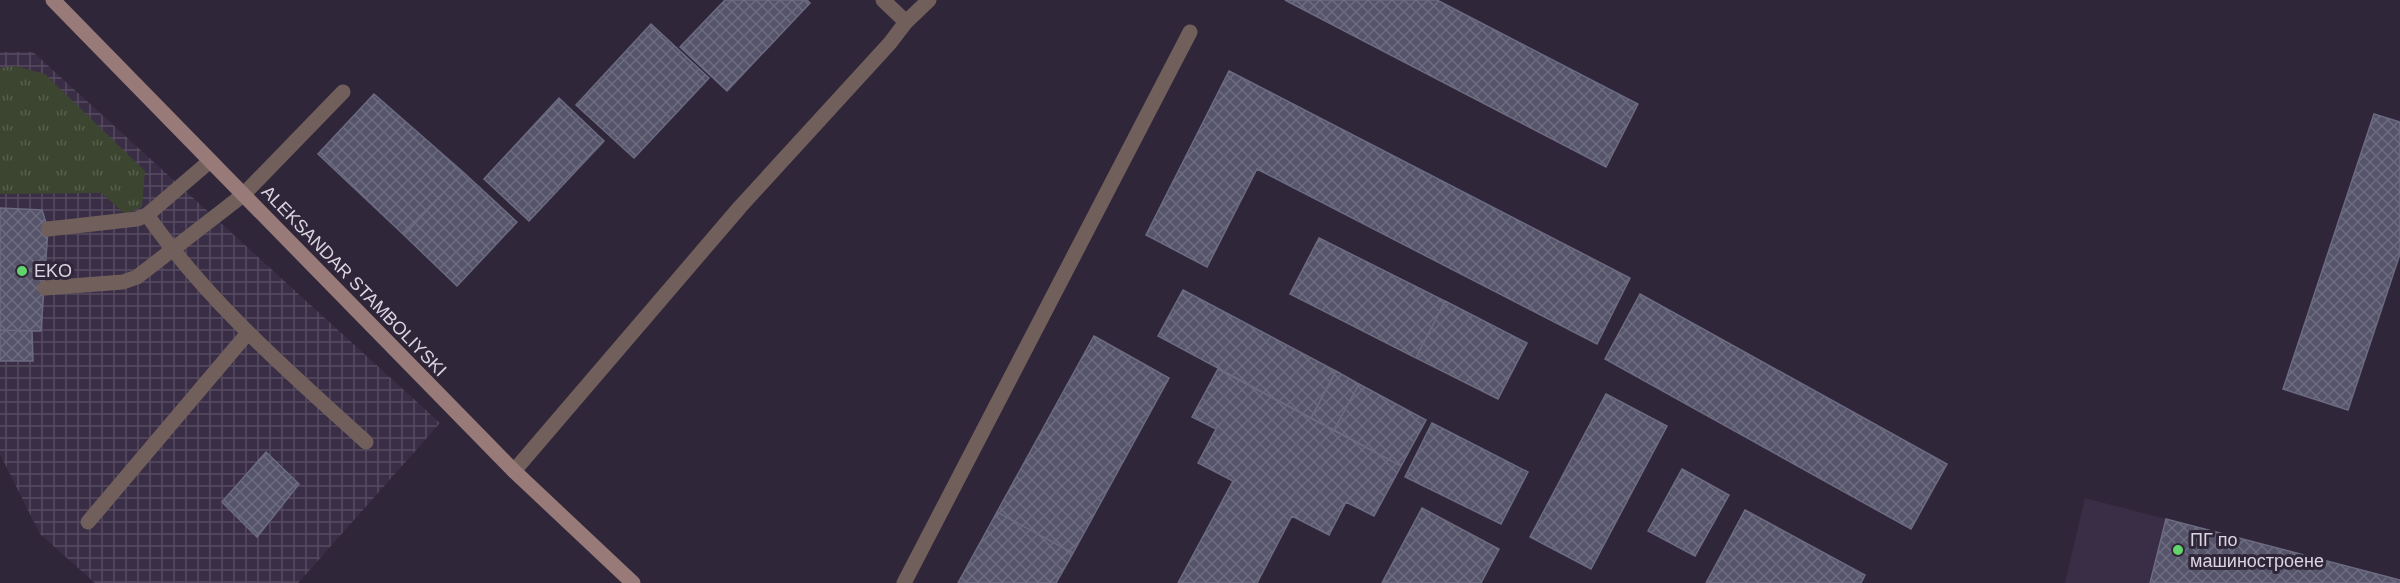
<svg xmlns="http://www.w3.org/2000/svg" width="2400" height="583" font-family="Arial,sans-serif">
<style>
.built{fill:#3a2d46}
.industrial{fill:url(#industrial-grid)}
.grass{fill:url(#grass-tufts)}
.building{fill:url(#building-cross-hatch);stroke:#6c6b82;stroke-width:1.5}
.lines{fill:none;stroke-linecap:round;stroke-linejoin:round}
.lane{stroke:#715f5c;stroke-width:15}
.street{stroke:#715f5c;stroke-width:15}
.secondary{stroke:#987b78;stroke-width:15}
.poi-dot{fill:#61d46a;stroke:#302639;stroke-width:2}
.labels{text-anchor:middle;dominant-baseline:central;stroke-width:6;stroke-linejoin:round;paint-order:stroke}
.poi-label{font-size:18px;fill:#dbd5e1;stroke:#302639;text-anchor:start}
.street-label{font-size:18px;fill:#dbd5e1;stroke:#302639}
</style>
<defs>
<pattern id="industrial-grid" width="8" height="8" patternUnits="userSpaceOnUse" patternTransform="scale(1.5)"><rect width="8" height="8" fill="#3a2d46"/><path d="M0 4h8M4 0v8" fill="none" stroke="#564b60"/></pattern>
<pattern id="grass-tufts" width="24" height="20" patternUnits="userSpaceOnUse" patternTransform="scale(1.5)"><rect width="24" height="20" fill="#3b452f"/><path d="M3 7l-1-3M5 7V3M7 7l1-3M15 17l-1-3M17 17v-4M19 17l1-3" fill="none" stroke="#575f4d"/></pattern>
<pattern id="building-cross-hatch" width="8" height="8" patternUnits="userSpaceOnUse" patternTransform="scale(1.5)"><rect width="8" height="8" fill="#56546a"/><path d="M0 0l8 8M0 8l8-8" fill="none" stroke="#6e6c7f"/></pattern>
</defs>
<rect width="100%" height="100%" fill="#302639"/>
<path class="built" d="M 2085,498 L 2400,580 L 2400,583 L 2065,583 Z"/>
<path class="industrial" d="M 0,52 L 33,52 L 440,423 L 298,583 L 95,583 L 40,534 L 0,454 Z"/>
<path class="grass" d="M 16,66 L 45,74 L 145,171 L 142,207 L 125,214 L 101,193 L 0,194 L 0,68 Z"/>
<path class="building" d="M 725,0 L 807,0 L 810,3 L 727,91 L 680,47 Z
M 1285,0 L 1437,0 L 1638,104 L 1606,167 Z
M 651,24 L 709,78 L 634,158 L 576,105 Z
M 1229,71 L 1630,278 L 1597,344 L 1257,169 L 1207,267 L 1146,235 Z
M 374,94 L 463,172 L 404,235 L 318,154 Z
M 559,98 L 604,141 L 529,221 L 484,179 Z
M 2374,114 L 2400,122 L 2400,254 L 2348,410 L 2283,389 Z
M 463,172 L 517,222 L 457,286 L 404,235 Z
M 0,208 L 42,210 L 48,229 L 41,331 L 0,330 Z
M 1319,238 L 1445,301 L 1416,358 L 1290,294 Z
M 1183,290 L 1336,371 L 1311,418 L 1158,336 Z
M 1640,294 L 1947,464 L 1911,529 L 1605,359 Z
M 1445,301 L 1527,343 L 1498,399 L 1416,358 Z
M 0,330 L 32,331 L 33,361 L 0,361 Z
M 1094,336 L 1169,378 L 1073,553 L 997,512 Z
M 1218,369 L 1401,466 L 1374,516 L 1346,502 L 1329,535 L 1292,516 L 1257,583 L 1178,583 L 1233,481 L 1198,463 L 1216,429 L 1192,417 Z
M 1336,371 L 1359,384 L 1334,430 L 1311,418 Z
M 1359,384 L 1426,420 L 1401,466 L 1334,430 Z
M 1606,394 L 1667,426 L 1591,569 L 1530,537 Z
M 1432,423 L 1528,472 L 1501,524 L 1405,477 Z
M 266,452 L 299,484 L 257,537 L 222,502 Z
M 1682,469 L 1729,495 L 1695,556 L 1648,531 Z
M 1422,508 L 1499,549 L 1481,583 L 1382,583 Z
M 1745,510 L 1865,575 L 1861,583 L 1706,583 Z
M 997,512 L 1073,553 L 1056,583 L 958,583 Z
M 2166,519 L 2400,580 L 2400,583 L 2150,583 Z"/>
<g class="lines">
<path class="lane" d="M 906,22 L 929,0
M 147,215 C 209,303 287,370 366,442
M 48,229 L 137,219 L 147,215 L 210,161
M 45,288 L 123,282 L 137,277 L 243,195 L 343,92
M 88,522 L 247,334
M 904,583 L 1190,32"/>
<path class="street" d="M 514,471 L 740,207 L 890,43 L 906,22 L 883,0"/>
<path class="secondary" d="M 53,0 L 514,471 L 633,583"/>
</g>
<g class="poi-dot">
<circle cx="22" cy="271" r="6"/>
<circle cx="2178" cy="550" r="6"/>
</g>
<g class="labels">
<g class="poi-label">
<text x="34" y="271">EKO</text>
<text x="2190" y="540">ПГ по<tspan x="2190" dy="21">машиностроене</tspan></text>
</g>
<g class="street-label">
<text transform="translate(354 281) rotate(46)">ALEKSANDAR STAMBOLIYSKI</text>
</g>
</g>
</svg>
